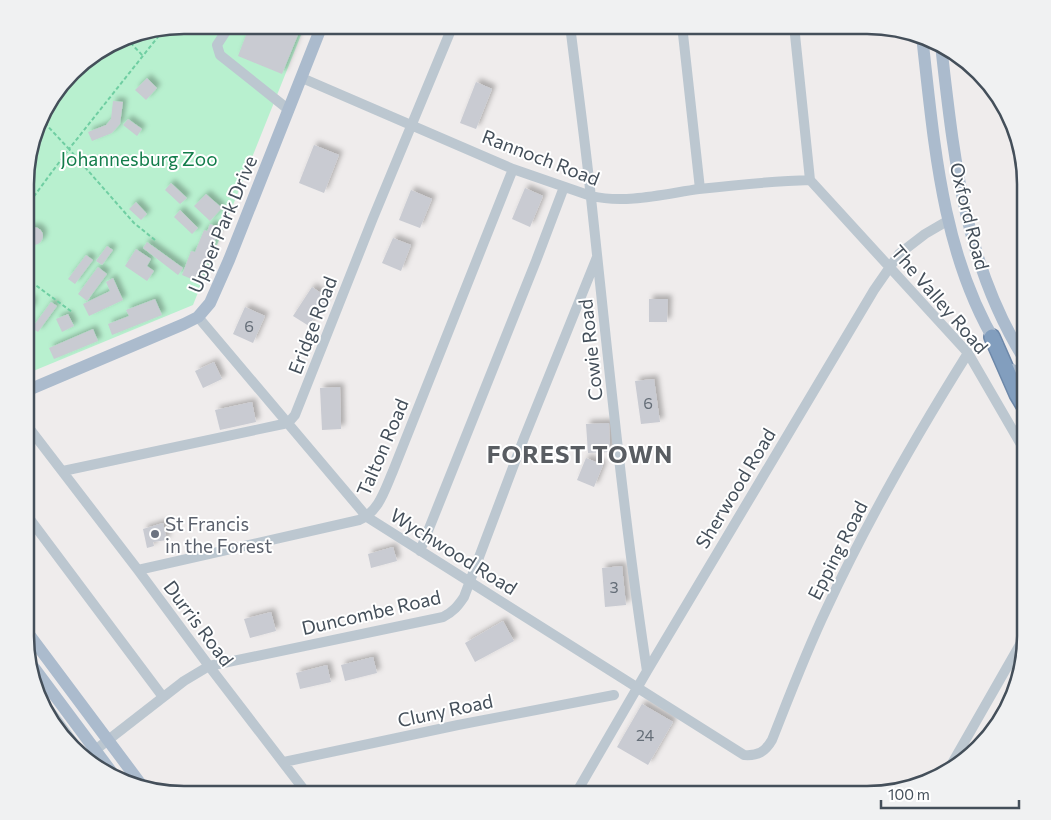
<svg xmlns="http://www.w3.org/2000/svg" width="1051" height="820" font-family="Commissioner,sans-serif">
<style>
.green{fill:#b8f0cf}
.building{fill:#c9cbd2;filter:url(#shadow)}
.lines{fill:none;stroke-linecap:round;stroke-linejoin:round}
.highway-casing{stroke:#6d88a9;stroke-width:18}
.path{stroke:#6fcea2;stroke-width:2;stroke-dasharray:4 2.5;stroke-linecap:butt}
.minor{stroke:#bcc7d0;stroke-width:10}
.major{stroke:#abbbcd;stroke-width:12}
.highway{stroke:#829ebe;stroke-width:15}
.worship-dot{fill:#6b7280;stroke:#fff;stroke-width:2}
.labels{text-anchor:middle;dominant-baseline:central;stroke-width:4;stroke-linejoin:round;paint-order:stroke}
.number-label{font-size:16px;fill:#656e78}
.street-label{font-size:19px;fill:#444f5a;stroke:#fff}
.park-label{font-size:19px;fill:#137d4b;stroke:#fff}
.worship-label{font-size:19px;fill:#5b616d;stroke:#fff;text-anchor:start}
.district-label{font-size:24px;font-weight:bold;letter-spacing:1px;fill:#595d62;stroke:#fff}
.rim{fill:none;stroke:#444f5a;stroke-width:2.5}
</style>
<defs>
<filter id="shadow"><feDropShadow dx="4" dy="-4" stdDeviation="2.5" flood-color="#0004"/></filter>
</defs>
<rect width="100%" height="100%" fill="#efecec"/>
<path class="green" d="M 184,25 L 305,25 L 193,305 L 26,374 L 26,163 L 46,105 L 79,64 L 133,34 Z"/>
<path class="building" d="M 250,25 L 302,25 L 282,74 L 238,56 Z
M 81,63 L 84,67 L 73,77 L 71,75 Z
M 147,78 L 157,88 L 146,100 L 135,90 Z
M 476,82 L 492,89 L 476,129 L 460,123 Z
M 113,101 L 123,102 L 120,124 L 112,133 L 92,141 L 88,132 L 106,125 L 111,119 Z
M 128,119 L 142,129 L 137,136 L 123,125 Z
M 314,145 L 339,155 L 324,193 L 299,183 Z
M 171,183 L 187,198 L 180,204 L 165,190 Z
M 525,188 L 543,196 L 530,227 L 512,219 Z
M 411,190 L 432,199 L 420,228 L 399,220 Z
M 206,194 L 222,208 L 210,221 L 194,206 Z
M 136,202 L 147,214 L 141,220 L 129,209 Z
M 180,210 L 198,228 L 192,234 L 174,217 Z
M 210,224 L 220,228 L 199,282 L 182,275 L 191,251 L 195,252 L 204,230 L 207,231 Z
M25 236a9 9 0 1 1 18 0a9 9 0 1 1-18 0Z
M 393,238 L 411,245 L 401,271 L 382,263 Z
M 147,242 L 183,268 L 178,275 L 143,248 Z
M 107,246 L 113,250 L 102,265 L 96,261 Z
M 136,249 L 151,259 L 147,266 L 154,271 L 147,281 L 125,266 Z
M 86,255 L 93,260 L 75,284 L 68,279 Z
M 98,267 L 107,274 L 87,301 L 78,294 Z
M 113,278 L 123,300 L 89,316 L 83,304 L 110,291 L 106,282 Z
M 312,287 L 327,297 L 309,326 L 293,316 Z
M 29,299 L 33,299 L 32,310 L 26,309 L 26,302 L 28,302 Z
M 155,299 L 162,315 L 112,335 L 108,324 L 129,316 L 126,310 Z
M 649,299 L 668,299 L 667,322 L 649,322 Z
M 51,302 L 57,306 L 38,332 L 32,328 Z
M 245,307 L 265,316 L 253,343 L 233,334 Z
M 68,314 L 74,326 L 62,332 L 56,319 Z
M 93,329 L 98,341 L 54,359 L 49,348 Z
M 214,362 L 222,379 L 203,388 L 195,371 Z
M 654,379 L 660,422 L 641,424 L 635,381 Z
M 340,387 L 341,429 L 322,430 L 320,388 Z
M 252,402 L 256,422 L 220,430 L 215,410 Z
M 609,423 L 610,452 L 588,453 L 586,424 Z
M 586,458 L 603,465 L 594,487 L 577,480 Z
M 163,523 L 167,540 L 153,542 L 154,546 L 147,548 L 143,529 Z
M 393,547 L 397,561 L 371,568 L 368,554 Z
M 622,566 L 626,605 L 605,607 L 602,568 Z
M 271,612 L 276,631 L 250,638 L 244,619 Z
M 503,621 L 514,641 L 475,662 L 465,643 Z
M 373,657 L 377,673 L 345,681 L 341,665 Z
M 327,665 L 331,682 L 300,689 L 296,673 Z
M 642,704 L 673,722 L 648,765 L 617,747 Z"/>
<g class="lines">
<g class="highway-casing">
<path id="highway" d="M 992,337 L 1017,394 L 1026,409"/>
</g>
<path class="path" d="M 126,38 L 143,56
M 26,207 L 69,149 L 41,119
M 155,240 L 134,223 L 69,149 L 165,28
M 26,278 L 72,312"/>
<path class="minor" d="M 230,25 L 217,45 L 220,55 L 289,110
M 570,25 C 577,83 585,140 591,198 C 608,356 623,514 647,671
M 682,25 L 700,189
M 794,25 L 810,180
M 302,78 L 513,169 L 591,196 C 626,204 664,194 699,189 C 735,185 773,181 810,180
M 810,180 L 968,353 L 1026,453
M 198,317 L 367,517 L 744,755 C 758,756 765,752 772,740 C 789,697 806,652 826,610 C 867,521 916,436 968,353
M 26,424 L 138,570 L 209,666 L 308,795
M 63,471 L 288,423 L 295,415 L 373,218 L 453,25
M 26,514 L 163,697
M 420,551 L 536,261 L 564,187
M 138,570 L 359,520 C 379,512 385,489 393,471 L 513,169
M 39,696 L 87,761
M 94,751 L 184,681 L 209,666 L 443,617 C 453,612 458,606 464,597 L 524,438 L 597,257
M 284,762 L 458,725 L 614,695
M 950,767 L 1026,634
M 575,795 L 647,671 L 874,290 L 899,254 L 925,234 L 949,220"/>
<path class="major" d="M 922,36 C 934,140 941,253 997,345
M 941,45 C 954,158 964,264 1026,362
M 1013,370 L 1026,392
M 26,391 L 184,324 L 198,317 L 210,303 L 229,260 L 322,25
M 25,629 L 143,787
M 29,661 L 116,778"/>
<use href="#highway" class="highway"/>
</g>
<circle class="worship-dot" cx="155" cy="534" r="5"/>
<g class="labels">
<g class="number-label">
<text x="249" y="325">6</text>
<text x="648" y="402">6</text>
<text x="614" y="586">3</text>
<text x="645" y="734">24</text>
</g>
<g class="street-label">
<text transform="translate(541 157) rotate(21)">Rannoch Road</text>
<text transform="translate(970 216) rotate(76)">Oxford Road</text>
<text transform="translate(222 224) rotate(-67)">Upper Park Drive</text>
<text transform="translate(940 299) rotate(49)">The Valley Road</text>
<text transform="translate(312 325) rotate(-69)">Eridge Road</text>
<text transform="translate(590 350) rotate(-96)">Cowie Road</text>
<text transform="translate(382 447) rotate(-67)">Talton Road</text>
<text transform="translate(735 488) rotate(-59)">Sherwood Road</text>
<text transform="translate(837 550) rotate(-63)">Epping Road</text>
<text transform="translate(454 551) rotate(32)">Wychwood Road</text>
<text transform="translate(371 612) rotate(-13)">Duncombe Road</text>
<text transform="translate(199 623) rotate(53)">Durris Road</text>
<text transform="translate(445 710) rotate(-12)">Cluny Road</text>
</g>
<g class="park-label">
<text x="139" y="158">Johannesburg Zoo</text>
</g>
<g class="worship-label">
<text x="165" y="523">St Francis<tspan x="165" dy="22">in the Forest</tspan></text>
</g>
<g class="district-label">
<text x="580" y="453">FOREST TOWN</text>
</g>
</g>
<path d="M0 0H1051V820H0ZM184 34H867A150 150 0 0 1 1017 184V636A150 150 0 0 1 867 786H184A150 150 0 0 1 34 636V184A150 150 0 0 1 184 34Z" fill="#f0f1f2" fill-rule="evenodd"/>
<path class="rim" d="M184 34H867A150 150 0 0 1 1017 184V636A150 150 0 0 1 867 786H184A150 150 0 0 1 34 636V184A150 150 0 0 1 184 34Z"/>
<path d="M881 800v8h138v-8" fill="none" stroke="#444f5a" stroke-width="2.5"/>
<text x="888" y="800" font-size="15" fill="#444f5a" stroke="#ffffff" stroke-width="4" paint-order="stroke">100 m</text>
</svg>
